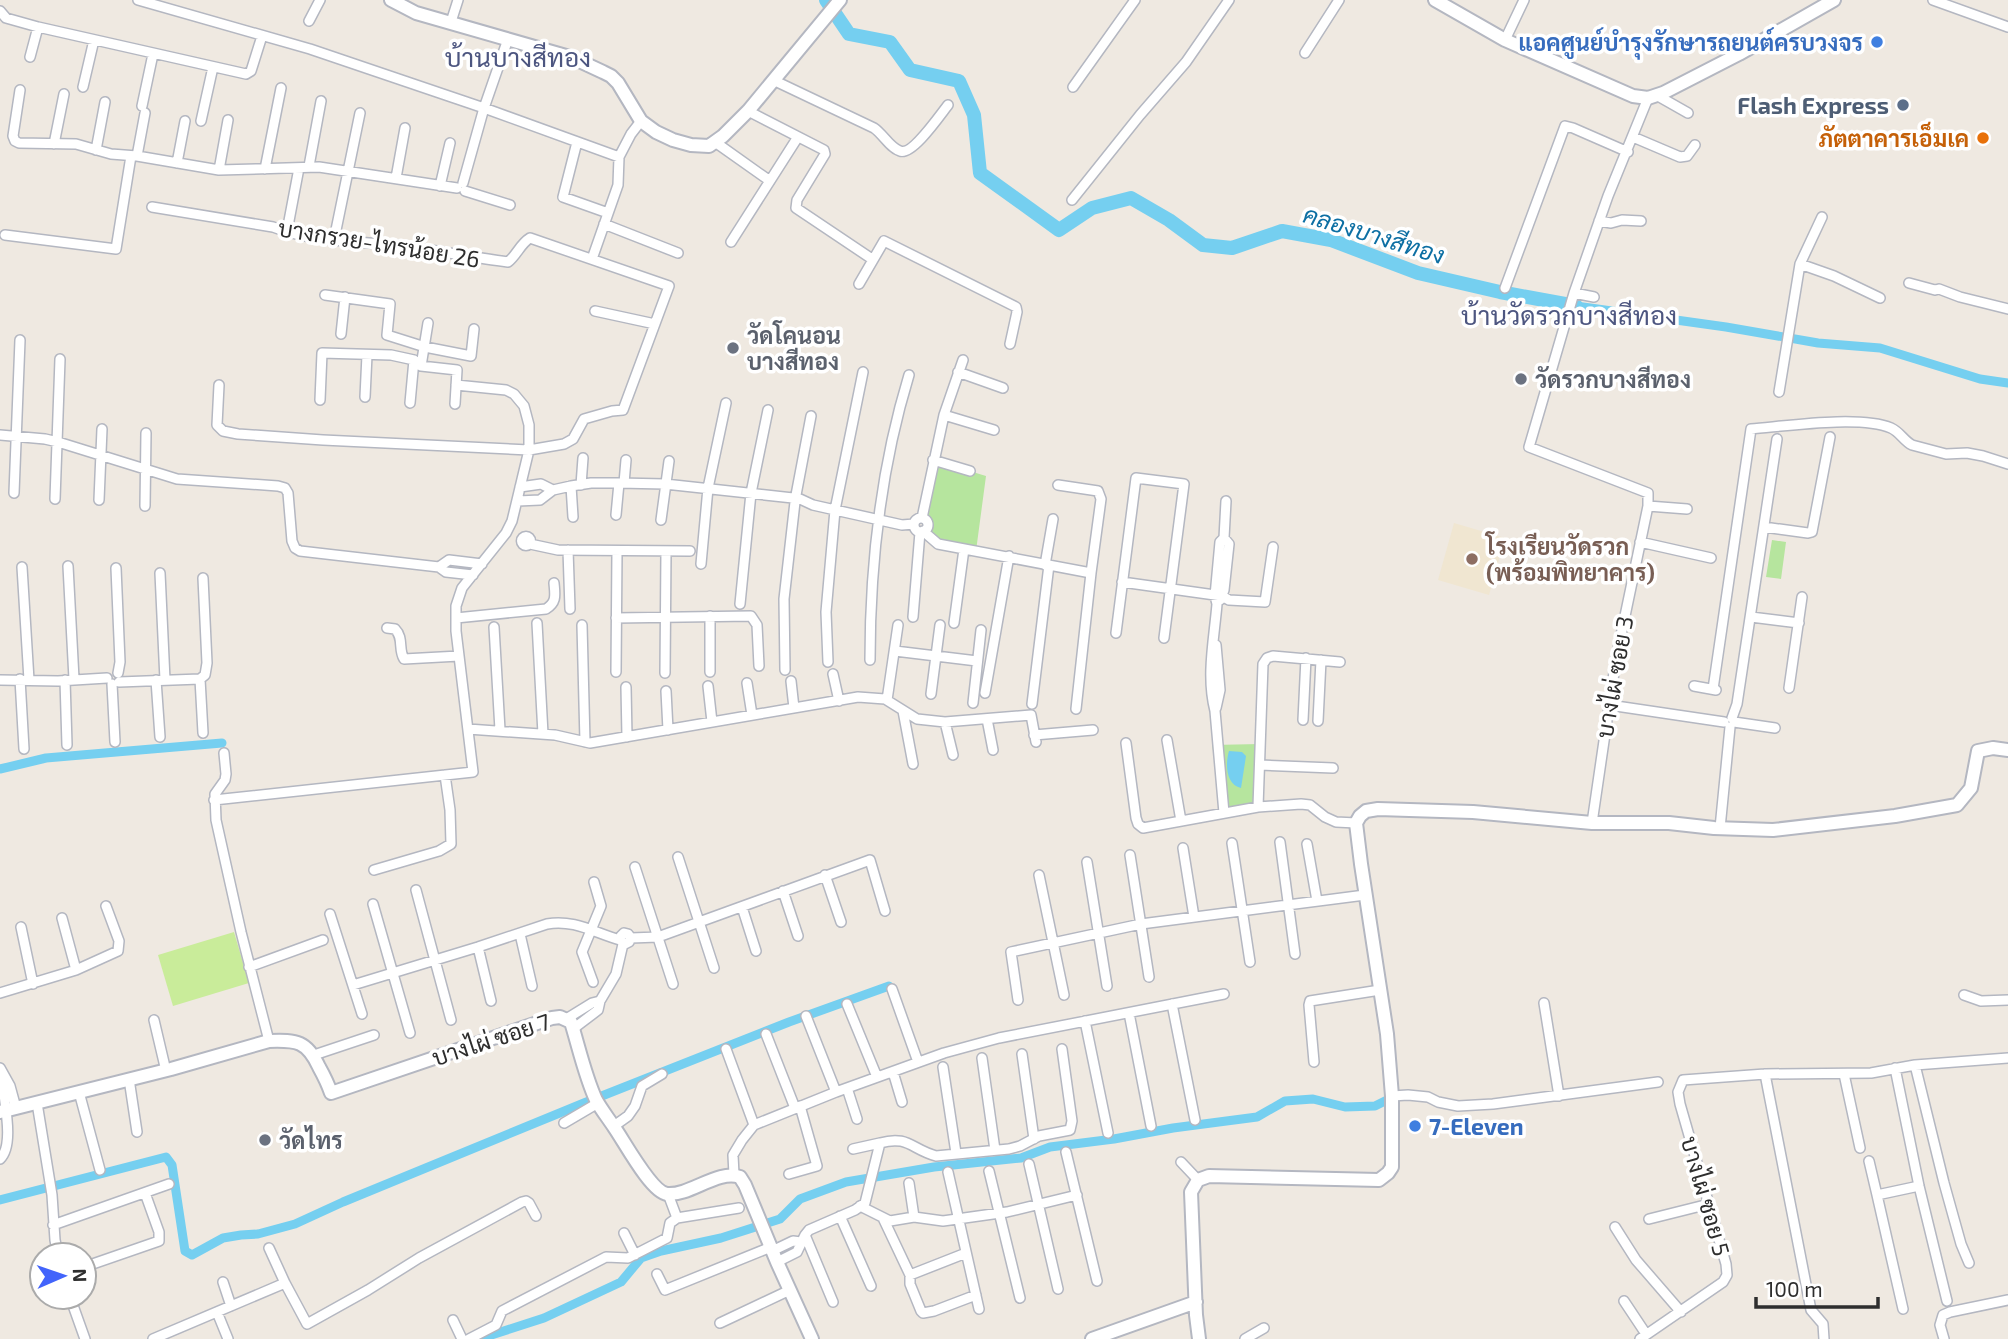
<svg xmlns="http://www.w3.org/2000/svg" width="2008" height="1339" font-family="'Exo 2',Sarabun,sans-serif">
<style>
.education{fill:#f0e6d1}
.green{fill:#b6e59e}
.pitch{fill:#c9ec9a}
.water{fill:#75cff0}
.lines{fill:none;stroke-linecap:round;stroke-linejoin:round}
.canal{stroke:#75cff0;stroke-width:9}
.river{stroke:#75cff0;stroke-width:14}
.street-casing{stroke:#b4b7c1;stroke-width:12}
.secondary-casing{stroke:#b4b7c1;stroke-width:16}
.street{stroke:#fff;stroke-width:9}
.secondary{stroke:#fff;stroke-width:12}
.shop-dot{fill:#3f7fe0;stroke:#fff;stroke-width:2.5}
.service-dot{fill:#5c6f8a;stroke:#fff;stroke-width:2.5}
.food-dot{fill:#e8710a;stroke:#fff;stroke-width:2.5}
.worship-dot{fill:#6b7280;stroke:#fff;stroke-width:2.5}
.education-dot{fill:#8d6e63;stroke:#fff;stroke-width:2.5}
.labels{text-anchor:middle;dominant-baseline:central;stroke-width:7;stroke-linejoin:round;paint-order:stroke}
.shop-label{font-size:23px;font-weight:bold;fill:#366cbe;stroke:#fff;text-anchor:end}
.service-label{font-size:23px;font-weight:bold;fill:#4e5e75;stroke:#fff;text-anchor:end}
.food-label{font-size:23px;font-weight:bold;fill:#c56008;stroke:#fff;text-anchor:end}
.street-label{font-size:23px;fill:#2e2e2e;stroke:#fff}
.worship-label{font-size:23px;font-weight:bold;fill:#5b616d;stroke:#fff;text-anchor:start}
.education-label{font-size:23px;font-weight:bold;fill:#785e54;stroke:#fff;text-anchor:start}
.water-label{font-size:24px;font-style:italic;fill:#0d6fa3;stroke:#fff}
.quarter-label{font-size:26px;fill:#4d5680;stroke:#fff}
</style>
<rect width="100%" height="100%" fill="#efe9e1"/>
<path class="education" d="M 1454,523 L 1505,538 L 1489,595 L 1438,580 Z"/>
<path class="green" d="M 933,460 L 986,476 L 976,551 L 938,544 L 923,531 L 927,527 L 925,519 Z
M 1772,540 L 1786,542 L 1781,579 L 1766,577 Z
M 1260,744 L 1258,807 L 1224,813 L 1212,745 Z"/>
<path class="pitch" d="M 234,932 L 249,983 L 173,1006 L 158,955 Z"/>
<path class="water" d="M 1229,751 L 1242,752 L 1246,756 L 1241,788 C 1226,785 1225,764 1229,751 Z"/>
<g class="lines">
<path class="canal" d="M 1576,306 L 1726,327 L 1818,343 L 1880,348 L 1980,379 L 2008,383
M 0,769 L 46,758 L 222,743
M 0,1200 L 166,1157 L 172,1165 L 185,1251 L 192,1255 L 223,1238 L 241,1235 L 258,1234 L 295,1224 L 343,1202 L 584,1103 L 789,1022 L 889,986
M 479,1339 L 544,1318 L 621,1282 L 641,1258 L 661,1251 L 721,1238 L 780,1219 L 800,1199 L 846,1182 L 934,1167 L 1021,1158 L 1050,1147 L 1114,1139 L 1173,1128 L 1257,1117 L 1285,1101 L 1313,1099 L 1345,1107 L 1375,1106 L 1387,1100"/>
<path class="river" d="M 826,0 L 849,34 L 890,42 L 910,70 L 959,81 L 974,115 L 980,173 L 1059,230 L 1092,208 L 1131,198 L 1169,220 L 1203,245 L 1232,248 L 1282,231 L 1331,240 L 1418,273 L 1500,292 L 1576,306"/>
<g class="street-casing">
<path id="street" d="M 138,0 L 310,49 L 484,108 L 619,157
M 1933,0 L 2008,27
M 0,11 L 6,18 L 38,27 L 246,74 L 251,71 L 262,36
M 309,21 L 320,0
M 451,22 L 458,0
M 1505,40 L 1524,0
M 1305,53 L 1339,0
M 30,57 L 38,27
M 773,80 L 874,128 C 883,134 890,148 900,151 C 912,156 940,115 948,105
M 83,87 L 94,40
M 1073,87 L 1135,0
M 20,90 L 13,136 L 15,141 L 19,143 L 76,144 L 111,154 L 137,156 L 219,170 L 319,167 L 457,188
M 1658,96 L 1688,113
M 142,106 L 153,54
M 748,111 L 824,150 L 825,154 L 797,200 L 796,208 L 872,259
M 201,121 L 213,67
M 1633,137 L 1680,157 L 1687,156 L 1695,145
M 577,142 L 563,197 L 608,213
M 715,142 L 770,181
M 54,144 L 64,94
M 96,150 L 105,102
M 137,156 L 145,113
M 177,163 L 185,121
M 309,166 L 321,101
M 265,169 L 281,88
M 219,170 L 228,120
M 396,178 L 405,128
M 463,183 L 484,108 L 508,39
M 440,186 L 450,143
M 465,191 L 510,205
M 1072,200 L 1140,115 L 1186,62 L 1229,0
M 152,207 L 273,227 C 311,242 356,241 396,245 C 433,250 471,257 508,262 C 517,255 520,244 530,238 L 669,286 L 623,410 L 612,411 L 584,419 L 573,439 L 564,444 L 529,450 L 323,440 L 238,434 L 223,431 L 217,425 L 219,385
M 1599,221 L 1611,223 L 1622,220 L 1641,221
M 604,224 L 678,253
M 288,226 L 299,168
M 336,230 L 360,113
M 5,235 L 116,249 L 131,156
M 731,242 L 796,140
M 592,259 L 618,185 L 619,157 L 631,134 L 641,121
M 1800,264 L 1834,276 L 1880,298
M 1909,283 L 1935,290 L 1939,289 L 1960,297 L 2008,309
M 859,284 L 884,241 L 1016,307 L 1017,312 L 1010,344
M 1505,288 L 1565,126 L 1573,128 L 1628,152
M 1574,293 L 1594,297
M 325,295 L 390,304 L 387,335 L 425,347 L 471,356 L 474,329
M 595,311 L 655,324
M 341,334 L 345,297
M 421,366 L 428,323
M 958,372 L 1003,388
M 1779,392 L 1800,264 L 1822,217
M 365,397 L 367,355
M 320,400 L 322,353 L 391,355 L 414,360 L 421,366 L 457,370 L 455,404
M 410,403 L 414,360
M 944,415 L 994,430
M 0,435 L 45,439 L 58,442 L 177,479 L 278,486 L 285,488 L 288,493 L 292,541 L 295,548 L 300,551 L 439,567 L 446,572 L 473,575
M 933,460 L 970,471
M 624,483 L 626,460
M 581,485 L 583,458
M 1058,485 L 1098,491 L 1101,499 L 1091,573 L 1076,709
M 571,486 L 573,517
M 520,487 L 541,484 L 553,490
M 14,493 L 20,340
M 796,495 L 811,416
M 55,499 L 60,359
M 800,499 L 813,505 L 902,525 L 914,524
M 99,500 L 102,429
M 518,501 L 540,500 L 553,490 L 571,486 L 591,483 L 619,483 L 665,484 L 793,498
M 145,506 L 146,433
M 1648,506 L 1687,509
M 616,515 L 619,483
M 922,518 L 944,415 L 963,360
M914 525a7 7 0 1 1 14 0a7 7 0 1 1-14 0Z
M 661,520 L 669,461
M 1764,527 L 1808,533 L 1812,532 L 1830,437
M 923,531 L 938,544 L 1091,573
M521.5 541a4.5 4.5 0 1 1 9 0a4.5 4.5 0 1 1-9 0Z
M 1640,542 L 1711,558
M 530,544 L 558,550 L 690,551
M 568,550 L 570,609
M 701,564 L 708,488 L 726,403
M 1045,565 L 1053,519
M 68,566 L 74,679
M 22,567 L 29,680
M 439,567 L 449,560 L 482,564
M 116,568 L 120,662 L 118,673
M 160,573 L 165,680
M 1122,582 L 1222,596 L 1229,600 L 1265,602 L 1273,547
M 1220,600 L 1224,590 L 1229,544 L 1224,538
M 740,604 L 751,493 L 768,410
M 710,616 L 710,672
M 913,617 L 920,532
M 1751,617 L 1799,623
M 456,618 L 546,609 C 557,602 555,595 554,583
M 616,618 L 751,616 L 757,625 L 759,666
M 537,623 L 543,734
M 954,623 L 964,549
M 582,625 L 585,742
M 494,627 L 500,730
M 387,628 L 395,629 C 404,638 398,649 404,659 L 459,656
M 1116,633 L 1136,478 L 1184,484 L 1164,638
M 1216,645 L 1220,690 L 1216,708
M 895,651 L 977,661
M 870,660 C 870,564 881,467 909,375
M 828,662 L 826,612 L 835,510 L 863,372
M 785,670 L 784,599 L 795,502
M 616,672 L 617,551
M 665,673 L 666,551
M 833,674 L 839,701
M 20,679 L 24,749
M 200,679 L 203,733
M 0,680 L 58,681 L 107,678
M 65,680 L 67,745
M 156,680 L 160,737
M 791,681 L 794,708
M 119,682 L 200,679 L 205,675 L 207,663 L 203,578
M 747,683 L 752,715
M 112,684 L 115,742
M 708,686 L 712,722
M 1694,686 L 1716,690
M 626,687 L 627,737
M 1789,688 L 1802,597
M 1713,689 L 1751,429 C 1787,426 1860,415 1891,428 C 1900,432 1904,441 1912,445 L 1946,454 L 1967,453 L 1983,456 L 2008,464
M 666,691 L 668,730
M 985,693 L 1009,556
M 931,694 L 940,625
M 887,700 L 898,625
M 973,703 L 981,630
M 1032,704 L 1049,565
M 1616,706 L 1724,722
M 903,711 L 913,764
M 1732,718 L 1737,704 L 1777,439
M 987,719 L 993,750
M 1303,720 L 1306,658
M 1318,721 L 1321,660
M 945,722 L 953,755
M 1734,722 L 1775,728
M 468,729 L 555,735 L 590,743 L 858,697 L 885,699 L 917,719 L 945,722 L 1031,715 L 1036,742
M 1034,735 L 1093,730
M 1167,740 L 1181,821
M 1126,743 L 1136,818 L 1138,824 L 1143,828 L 1258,807 L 1301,804 L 1310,805 L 1325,817 L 1336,822 L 1356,823
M 224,753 L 226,774 L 225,780 L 215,794 L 216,820 L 241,932 L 269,1041
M 1260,765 L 1333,768
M 214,800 L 473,772 L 456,631 L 456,606 L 462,588 L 506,533 L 512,521 L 529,450 L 529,425 L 524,406 L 514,394 L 506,390 L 456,385
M 1258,807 L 1263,664 L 1267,658 L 1273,656 L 1340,662
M 1224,813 L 1215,711 C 1206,676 1214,640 1217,604 L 1215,596 L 1220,542 L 1224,538 L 1226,501
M 1592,823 L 1616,659 L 1648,506 L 1648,493 L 1529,447 L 1574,293 L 1608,196 L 1648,98
M 1720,828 L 1730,727
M 1280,842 L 1295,954
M 1232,843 L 1250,962
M 1307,844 L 1317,901
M 1183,848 L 1194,917
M 1130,855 L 1149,977
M 678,857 L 714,968
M 1087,862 L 1107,986
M 635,867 L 673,984
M 374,870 L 439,851 L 451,844 L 450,810 L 445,775
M 825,875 L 841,922
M 1039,875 L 1064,995
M 416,890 L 451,1020
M 783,891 L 798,936
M 373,904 L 410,1033
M 742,907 L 756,951
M 330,914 L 362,1014
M 62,918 L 76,970
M 21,927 L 33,984
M 520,934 L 532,986
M 631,938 L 629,942 L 625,944 L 620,940 L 621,936 L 624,933 L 628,934 L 631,938 L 658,937 L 870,860 L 885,911
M 478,947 L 491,1001
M 249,967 L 323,940
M 593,982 L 582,952 L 601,906 L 594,882
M 353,985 L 478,947 L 547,924 C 574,919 595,933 620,940
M 892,989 L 918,1062
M 0,993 L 76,970 L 118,951 L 119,941 L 106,906
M 1964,995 L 1981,1001 L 2008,1000
M 1018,1000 L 1011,952 L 1141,924 L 1365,895
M 1544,1003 L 1559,1096
M 847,1004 L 877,1077
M 1172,1004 L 1195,1120
M 1129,1013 L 1151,1126
M 806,1016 L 836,1092
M 566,1019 L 592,1003 L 600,1001
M 154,1020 L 166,1071
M 1085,1021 L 1108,1133
M 573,1029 L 598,1010 L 600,1001 L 616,974 L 623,944
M 766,1034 L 795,1108
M 726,1049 L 754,1125
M 1022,1054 L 1034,1139
M 314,1055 L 374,1035
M 982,1058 L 995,1150
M 1314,1062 L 1309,1005 L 1310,1001 L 1380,990
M 1915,1065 L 1944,1183 L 1961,1244 L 1969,1263
M 943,1067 L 956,1153
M 0,1068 L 10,1086 L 16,1108
M 1895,1068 L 1919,1186 L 1947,1301
M 893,1072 L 902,1102
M 1765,1074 L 1811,1310 L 1823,1324 L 1824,1339
M 1844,1074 L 1860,1148
M 129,1079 L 137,1132
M 847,1088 L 857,1119
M 79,1092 L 100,1170
M 1392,1096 L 1408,1095 L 1428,1097 L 1438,1102 L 1458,1106 L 1493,1104 L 1658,1082
M 37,1103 L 52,1195 L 55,1240 L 58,1255
M 564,1123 L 598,1103
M 614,1126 L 628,1116 L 635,1106 L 642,1086 L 662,1074
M 853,1149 L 880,1143
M 1066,1152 L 1097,1281
M 0,1159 C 16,1144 2,1095 2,1074
M 1869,1161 L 1877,1195
M 1181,1162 L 1198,1180
M 1029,1164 L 1058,1289
M 989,1171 L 1020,1298
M 948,1172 L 979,1309
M 789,1174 L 817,1166 L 800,1106
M 734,1175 L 733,1155 L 742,1140 L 754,1125 L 836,1092 L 944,1053 L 999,1038 L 1224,994
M 909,1183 L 914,1217
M 668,1194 L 677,1218
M 860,1206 L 890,1221 L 914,1217 L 943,1221 L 1007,1212 L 1077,1195
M 840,1216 L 871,1286
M 883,1218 L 910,1275 L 966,1253
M 1649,1219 L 1709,1204
M 53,1225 L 169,1184
M 1615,1227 L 1636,1260 L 1681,1312
M 624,1233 L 635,1255
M 805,1235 L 833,1302
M 269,1248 L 285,1283
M 772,1251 L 793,1241 L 801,1242
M 777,1262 L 797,1252 L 805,1235 L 809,1230 L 855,1210 L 865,1203 L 880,1143 C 908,1135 911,1149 936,1156 L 1009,1149 L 1020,1146 L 1039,1136 L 1070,1130 L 1072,1121 L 1062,1049
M 84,1267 L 159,1241 L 159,1232 L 145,1193
M 657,1274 L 665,1290 L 771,1247
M 910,1275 L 910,1284 L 921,1311 L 923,1313 L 934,1311 L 976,1295
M 223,1282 L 231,1306
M 70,1297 L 85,1339
M 1624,1301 L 1646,1334
M 1903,1309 L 1877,1195 L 1919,1186
M 217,1312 L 228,1339
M 453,1320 L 462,1339
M 720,1323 L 790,1290
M 153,1339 L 285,1283 L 307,1324 L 368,1290 L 419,1258 L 522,1202 L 526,1201 L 529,1203 L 536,1216
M 469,1339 L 496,1325 L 502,1311 L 606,1257 L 628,1258 L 667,1238 L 670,1223 L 677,1218 L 739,1208
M 1245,1339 L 1264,1328
M 1640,1339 L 1723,1282 L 1727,1275 L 1726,1264 L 1680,1104 L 1678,1092 L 1683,1080 L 1765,1074 L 1871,1073 L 1915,1065 L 2008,1058
M 1944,1339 L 1940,1325 L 1943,1315 L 1950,1312 L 2008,1300"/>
</g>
<g class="secondary-casing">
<path id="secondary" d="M 391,0 L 416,13 L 573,58 L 603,72 L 611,76 L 618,83 L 641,121 L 656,132 L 673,140 L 691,145 L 709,146 L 723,136 L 748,111 L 840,0
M 1435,0 L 1505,40 L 1633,96 L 1648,98 L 1663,93 L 1739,54 L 1834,0
M 0,1112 L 171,1069 L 269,1041 C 297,1040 307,1041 319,1067 C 324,1076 328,1084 331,1093 L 552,1018 L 560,1017 L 571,1022 C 579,1048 585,1076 596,1100 C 601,1109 608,1118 614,1127 C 624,1141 651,1192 667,1194 C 690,1196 718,1169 740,1177 L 745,1185 L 777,1262 L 812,1339
M 1092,1339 L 1196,1302
M 1199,1339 L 1196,1315 L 1191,1192 L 1198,1180 L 1209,1176 L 1379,1180 L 1388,1173 L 1392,1167 L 1392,1096 L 1387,1034 L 1361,864 L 1356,823 L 1360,816 L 1366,811 L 1378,809 L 1473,812 L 1592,823 L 1669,823 L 1714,828 L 1773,830 L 1895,816 L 1957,805 L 1971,788 L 1978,751 L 1993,748 L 2008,750"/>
</g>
<use href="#street" class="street"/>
<use href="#secondary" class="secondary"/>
</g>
<g class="shop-dot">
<circle cx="1877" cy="42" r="7"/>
<circle cx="1415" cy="1126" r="7"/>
</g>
<circle class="service-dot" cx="1903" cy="105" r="7"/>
<circle class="food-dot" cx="1983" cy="138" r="7"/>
<g class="worship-dot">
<circle cx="733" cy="348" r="7"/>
<circle cx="1521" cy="379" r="7"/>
<circle cx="265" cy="1140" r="7"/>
</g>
<circle class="education-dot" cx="1472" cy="559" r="7"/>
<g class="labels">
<g class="shop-label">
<text x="1863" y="42">แอคศูนย์บำรุงรักษารถยนต์ครบวงจร</text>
<text x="1429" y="1126" text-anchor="start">7-Eleven</text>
</g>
<g class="service-label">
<text x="1889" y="105">Flash Express</text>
</g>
<g class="food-label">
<text x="1969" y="138">ภัตตาคารเอ็มเค</text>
</g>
<g class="street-label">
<text transform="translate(379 243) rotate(9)">บางกรวย-ไทรน้อย 26</text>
<text transform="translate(1614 677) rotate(-80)">บางไผ่ ซอย 3</text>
<text transform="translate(491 1039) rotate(-18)">บางไผ่ ซอย 7</text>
<text transform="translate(1706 1196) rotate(74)">บางไผ่ ซอย 5</text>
</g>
<g class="worship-label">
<text x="747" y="335">วัดโคนอน<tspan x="747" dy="26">บางสีทอง</tspan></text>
<text x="1535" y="379">วัดรวกบางสีทอง</text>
<text x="279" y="1140">วัดไทร</text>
</g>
<g class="education-label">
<text x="1486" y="546">โรงเรียนวัดรวก<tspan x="1486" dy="26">(พร้อมพิทยาคาร)</tspan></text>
</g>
<g class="water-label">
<text transform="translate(1374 234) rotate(17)">คลองบางสีทอง</text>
</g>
<g class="quarter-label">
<text x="518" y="56">บ้านบางสีทอง</text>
<text x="1569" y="314">บ้านวัดรวกบางสีทอง</text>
</g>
</g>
<g transform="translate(63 1276) rotate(88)"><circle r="33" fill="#ffffff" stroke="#ababab" stroke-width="2"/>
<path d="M0-5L12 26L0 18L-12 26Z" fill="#4264fb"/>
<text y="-10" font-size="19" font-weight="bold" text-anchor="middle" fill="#2e2e2e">N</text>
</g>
<path d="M1756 1297v10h122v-10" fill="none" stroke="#2e2e2e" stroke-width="3.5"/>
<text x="1766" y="1297" font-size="21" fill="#2e2e2e" stroke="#ffffff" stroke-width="5" paint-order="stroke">100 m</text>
</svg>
